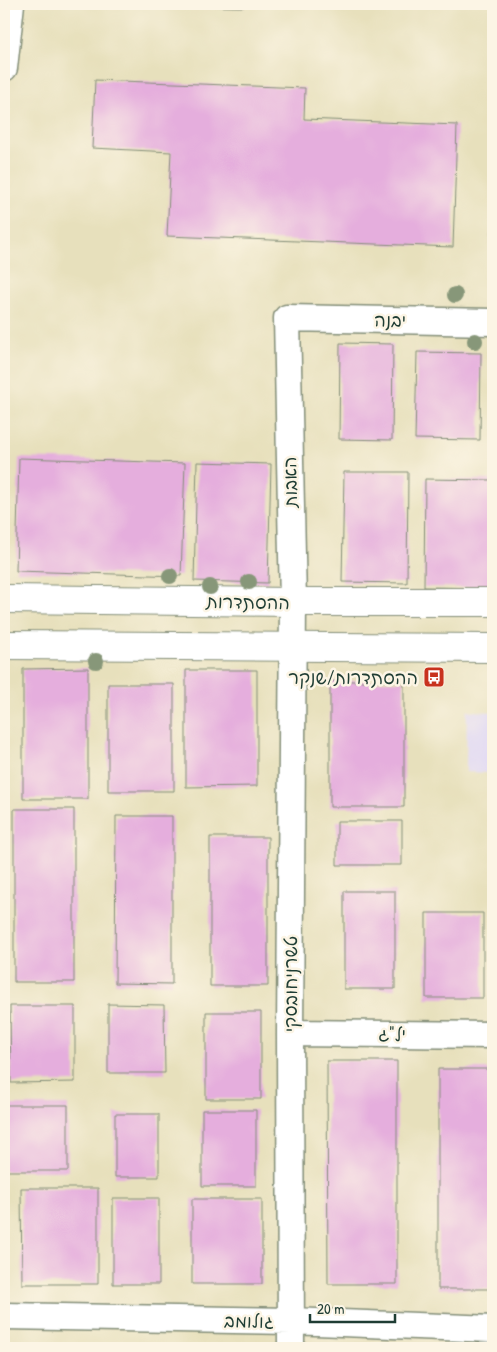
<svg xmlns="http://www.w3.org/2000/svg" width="497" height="1352" font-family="'Patrick Hand','Playpen Sans Hebrew',sans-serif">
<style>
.built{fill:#ddd5f6}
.building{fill:#e5aedd}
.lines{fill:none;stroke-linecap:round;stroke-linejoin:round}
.minor-casing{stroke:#838e78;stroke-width:29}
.tertiary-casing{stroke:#838e78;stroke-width:30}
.minor{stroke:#fff;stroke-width:26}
.tertiary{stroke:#fff;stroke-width:28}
.tree{fill:#879779}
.labels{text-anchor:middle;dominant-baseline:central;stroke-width:5;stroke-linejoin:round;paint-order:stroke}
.street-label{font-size:18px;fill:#1f3d34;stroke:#fcf5e5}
.poi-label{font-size:18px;fill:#1f3d34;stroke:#fcf5e5;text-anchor:end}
</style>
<rect width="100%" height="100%" fill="#fcf5e5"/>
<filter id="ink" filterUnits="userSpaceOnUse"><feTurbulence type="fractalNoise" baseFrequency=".02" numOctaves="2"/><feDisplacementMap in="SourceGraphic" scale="10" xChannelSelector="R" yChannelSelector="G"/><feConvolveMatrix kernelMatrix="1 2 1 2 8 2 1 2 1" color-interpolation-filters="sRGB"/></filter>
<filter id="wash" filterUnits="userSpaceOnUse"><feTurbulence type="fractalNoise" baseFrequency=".0096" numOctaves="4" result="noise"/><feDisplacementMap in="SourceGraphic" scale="20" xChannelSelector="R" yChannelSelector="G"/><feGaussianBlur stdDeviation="1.12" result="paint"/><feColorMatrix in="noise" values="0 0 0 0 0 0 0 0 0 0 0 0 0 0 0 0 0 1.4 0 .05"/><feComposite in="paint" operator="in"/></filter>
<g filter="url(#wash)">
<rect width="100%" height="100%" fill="#e7e0bc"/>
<path class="built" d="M 467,711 L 493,712 L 493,773 L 466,772 Z"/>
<g id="blocks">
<path class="building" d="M 123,4 L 244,4 L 244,7 L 123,5 Z
M 95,80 L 305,88 L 304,119 L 457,125 L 453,247 L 167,236 L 171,152 L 92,148 Z
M 492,217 L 493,217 L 493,241 L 491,241 Z
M 340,343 L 393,344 L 392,440 L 339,439 Z
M 417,352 L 481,353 L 480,440 L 415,439 Z
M 19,458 L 185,463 L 181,576 L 16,571 Z
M 197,462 L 271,464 L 268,583 L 194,581 Z
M 344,472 L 408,472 L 407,583 L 342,582 Z
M 425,479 L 493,480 L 493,588 L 424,587 Z
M 88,668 L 88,799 L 23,799 L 23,669 Z
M 186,670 L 257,670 L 257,786 L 186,787 Z
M 330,681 L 404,681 L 404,807 L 330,807 Z
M 108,684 L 174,684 L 174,791 L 108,791 Z
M 14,809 L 74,809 L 74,982 L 14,982 Z
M 116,816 L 172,816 L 172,984 L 115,983 Z
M 337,821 L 402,821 L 402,865 L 337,865 Z
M 210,837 L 268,837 L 268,986 L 210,986 Z
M 344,891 L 395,891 L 395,989 L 344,989 Z
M 426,913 L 483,913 L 483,998 L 426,998 Z
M 108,1004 L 164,1005 L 165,1073 L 108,1073 Z
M 10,1006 L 75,1006 L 75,1082 L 11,1083 Z
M 206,1012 L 261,1012 L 261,1099 L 206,1099 Z
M 327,1061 L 397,1061 L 397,1284 L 328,1284 Z
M 438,1069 L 493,1069 L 493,1289 L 438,1289 Z
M 4,1105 L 68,1105 L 68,1171 L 4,1171 Z
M 202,1110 L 256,1110 L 256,1186 L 202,1186 Z
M 115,1114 L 159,1114 L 159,1177 L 115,1177 Z
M 21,1188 L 98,1188 L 98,1284 L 22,1284 Z
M 113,1198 L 159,1198 L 159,1284 L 113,1284 Z
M 192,1199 L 262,1199 L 262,1284 L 192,1284 Z"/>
</g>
</g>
<g filter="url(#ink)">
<use href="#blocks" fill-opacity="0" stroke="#838e78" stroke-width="1"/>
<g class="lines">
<g class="minor-casing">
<path id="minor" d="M 4,68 L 11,4
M 290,1033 L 493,1035
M 4,1316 L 291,1321 L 493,1329
M 291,1348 L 290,1033 L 293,602 L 287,318 L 493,322"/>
</g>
<g class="tertiary-casing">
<path id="tertiary" d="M 4,599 L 293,602 L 493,602
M 4,645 L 493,648"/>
</g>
<use href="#minor" class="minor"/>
<use href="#tertiary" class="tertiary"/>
</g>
<g class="tree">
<circle cx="455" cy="295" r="8"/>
<circle cx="475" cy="341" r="8"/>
<circle cx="170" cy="576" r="8"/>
<circle cx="249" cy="582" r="8"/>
<circle cx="210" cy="587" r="8"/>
<circle cx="96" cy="661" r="8"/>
</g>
</g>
<defs>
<g id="bus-square" transform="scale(1.125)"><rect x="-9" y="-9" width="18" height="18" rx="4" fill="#c8321e" stroke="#fcf5e5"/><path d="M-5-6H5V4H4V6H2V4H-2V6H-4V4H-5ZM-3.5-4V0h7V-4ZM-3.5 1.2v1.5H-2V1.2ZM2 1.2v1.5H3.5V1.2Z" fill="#fff"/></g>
</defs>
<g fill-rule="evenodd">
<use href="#bus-square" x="434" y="677"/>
</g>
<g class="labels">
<g class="street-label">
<text transform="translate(390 320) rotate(1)">יבנה</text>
<text transform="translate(290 482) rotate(-91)">האבות</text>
<text transform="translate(248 602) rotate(1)">ההסתדרות</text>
<text transform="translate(290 984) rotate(-90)">טשרניחובסקי</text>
<text x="392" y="1034">יל"ג</text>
<text transform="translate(249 1321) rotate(1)">גולומב</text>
</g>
<g class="poi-label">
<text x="418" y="677">ההסתדרות/שנקר</text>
</g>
</g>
<rect width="497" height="1352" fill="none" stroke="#fcf5e5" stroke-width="20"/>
<path d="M310 1314v8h85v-8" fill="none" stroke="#1f3d34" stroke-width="2.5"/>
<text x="317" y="1314" font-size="15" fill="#1f3d34" stroke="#fcf5e5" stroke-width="4" paint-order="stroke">20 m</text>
</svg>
